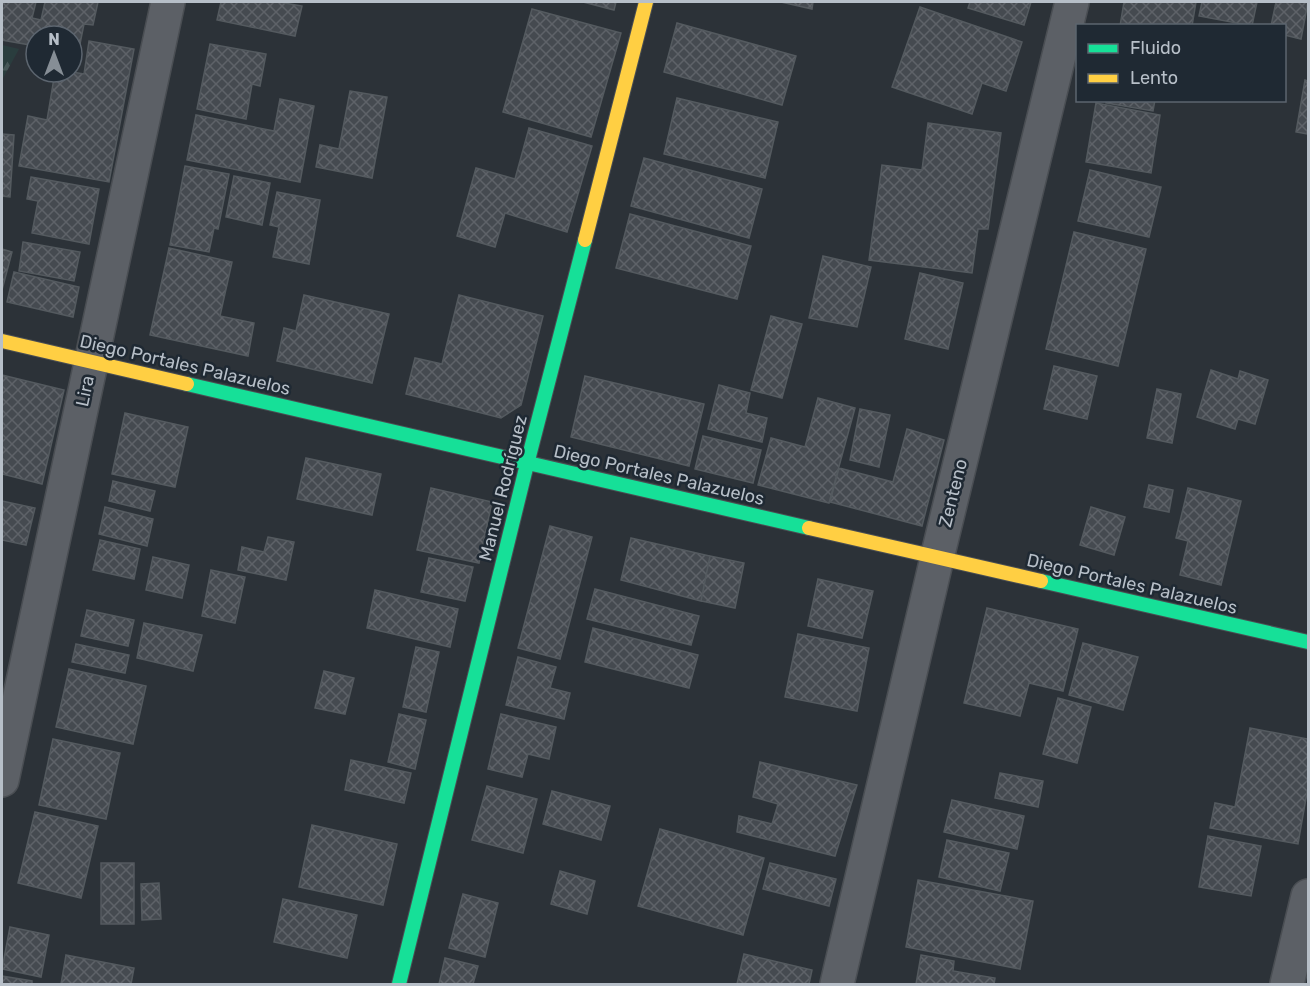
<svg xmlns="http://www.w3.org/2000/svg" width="1310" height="986" font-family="Rubik,sans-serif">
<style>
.forest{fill:url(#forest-firs)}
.building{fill:url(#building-cross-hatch);stroke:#545a5f;stroke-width:1.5}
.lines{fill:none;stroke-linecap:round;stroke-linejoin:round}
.street-casing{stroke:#4a4e53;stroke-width:36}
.fast-casing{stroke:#4a4e53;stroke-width:16}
.slow-casing{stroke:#4a4e53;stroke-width:16}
.street{stroke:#5c6066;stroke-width:33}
.fast{stroke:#16e098;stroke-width:14}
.slow{stroke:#ffcf43;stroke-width:14}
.labels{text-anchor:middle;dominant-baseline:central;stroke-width:5;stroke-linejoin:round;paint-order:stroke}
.street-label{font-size:18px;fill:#b7bfc8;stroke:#1f2933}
</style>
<defs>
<pattern id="forest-firs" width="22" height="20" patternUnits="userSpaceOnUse" patternTransform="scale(1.5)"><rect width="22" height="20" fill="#2a3d3e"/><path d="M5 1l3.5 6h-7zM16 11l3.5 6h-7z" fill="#475758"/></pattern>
<pattern id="building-cross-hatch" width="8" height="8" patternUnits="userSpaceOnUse" patternTransform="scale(1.5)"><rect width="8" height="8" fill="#454a50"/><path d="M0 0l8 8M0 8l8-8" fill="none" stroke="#5e6268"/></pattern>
</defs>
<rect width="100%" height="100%" fill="#2c3238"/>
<path class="forest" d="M 2,45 L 19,49 L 2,80 Z"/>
<path class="building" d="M 2,2 L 36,2 L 32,18 L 41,20 L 45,2 L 98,2 L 93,25 L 84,24 L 78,54 L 72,53 L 72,36 L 36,36 L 36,46 L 2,40 Z
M 221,2 L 279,2 L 302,6 L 295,36 L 217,20 Z
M 583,2 L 616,2 L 614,10 Z
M 781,2 L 813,2 L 812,9 Z
M 970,2 L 1031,2 L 1024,25 L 968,8 Z
M 1124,2 L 1196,2 L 1192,26 L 1120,26 Z
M 1202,2 L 1257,2 L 1252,26 L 1199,16 Z
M 1276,2 L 1308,2 L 1301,39 L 1284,35 L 1284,26 L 1271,26 Z
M 920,7 L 1022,42 L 1006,91 L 982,83 L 972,114 L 892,87 Z
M 532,9 L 621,33 L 591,137 L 503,112 Z
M 677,23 L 796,56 L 782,105 L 664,72 Z
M 89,41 L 134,49 L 109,182 L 19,166 L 28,116 L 47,120 L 55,72 L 72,72 L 84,74 Z
M 210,44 L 266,54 L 260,86 L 252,84 L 246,119 L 197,109 Z
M 1305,80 L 1308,81 L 1308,134 L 1296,132 Z
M 350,91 L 387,97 L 372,178 L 316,167 L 320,145 L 339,149 Z
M 677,98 L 778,122 L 765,178 L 664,154 Z
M 280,99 L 314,106 L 300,182 L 187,160 L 196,115 L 274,131 Z
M 1107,100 L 1155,100 L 1153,111 L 1106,103 Z
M 1096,103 L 1160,115 L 1151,173 L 1086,162 Z
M 928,123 L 1001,133 L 988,229 L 978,229 L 972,273 L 869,260 L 882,165 L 922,170 Z
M 529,128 L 592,146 L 567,232 L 505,213 L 495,247 L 457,236 L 476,168 L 515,179 Z
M 2,134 L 14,135 L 10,197 L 2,196 Z
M 644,158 L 762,189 L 749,238 L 631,206 Z
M 185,166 L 229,174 L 218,229 L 214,228 L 209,252 L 170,245 Z
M 1090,170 L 1161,187 L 1149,237 L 1078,221 Z
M 234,176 L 270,183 L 262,225 L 226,217 Z
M 31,177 L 99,189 L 89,244 L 32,233 L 38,201 L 27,199 Z
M 277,192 L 320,200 L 309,264 L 273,257 L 279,227 L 270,225 Z
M 630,214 L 751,246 L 737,299 L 616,268 Z
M 1074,232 L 1146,249 L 1118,366 L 1046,349 Z
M 23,242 L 80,252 L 74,281 L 19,271 Z
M 169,248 L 232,262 L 220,316 L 254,323 L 248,356 L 150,335 Z
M 2,249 L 12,252 L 2,290 Z
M 823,256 L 871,267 L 857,327 L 809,318 Z
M 14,272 L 79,287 L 73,317 L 7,302 Z
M 920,273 L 963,283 L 948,349 L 905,339 Z
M 304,295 L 389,314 L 372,383 L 277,361 L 284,328 L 296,331 Z
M 459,295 L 543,316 L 521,405 L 501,418 L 406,394 L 415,358 L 442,364 Z
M 771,316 L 802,324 L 782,398 L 751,390 Z
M 1054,366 L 1097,376 L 1087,419 L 1044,409 Z
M 1211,370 L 1238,379 L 1240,371 L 1268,380 L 1255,424 L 1238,419 L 1235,429 L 1197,417 Z
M 2,375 L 64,390 L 42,484 L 2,474 Z
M 585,376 L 704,404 L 689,466 L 571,437 Z
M 719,385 L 750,393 L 746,413 L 767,418 L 762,442 L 708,429 Z
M 1157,389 L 1181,394 L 1172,443 L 1147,438 Z
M 818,398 L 855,408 L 829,503 L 758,485 L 771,438 L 805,447 Z
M 860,409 L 890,415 L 879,467 L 850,460 Z
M 125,413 L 188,427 L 175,487 L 112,474 Z
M 907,429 L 944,440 L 922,526 L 830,502 L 839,468 L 893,482 Z
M 703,436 L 761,450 L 753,483 L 695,469 Z
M 306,458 L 381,474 L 372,515 L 297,499 Z
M 113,481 L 155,491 L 150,511 L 109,501 Z
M 1149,485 L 1173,490 L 1169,512 L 1144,507 Z
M 431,488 L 492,502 L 479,563 L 417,550 Z
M 1188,488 L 1241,501 L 1221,585 L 1180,575 L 1188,541 L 1176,538 Z
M 2,501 L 35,508 L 26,545 L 2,540 Z
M 105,507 L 153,519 L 147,546 L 99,534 Z
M 1091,507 L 1125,517 L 1114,555 L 1080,545 Z
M 550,526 L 592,537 L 560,659 L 518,648 Z
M 268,537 L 294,542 L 286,580 L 238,570 L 242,547 L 264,552 Z
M 631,538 L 710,556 L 701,601 L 621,580 Z
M 100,540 L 140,549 L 134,579 L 93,570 Z
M 710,556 L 744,563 L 735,608 L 701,601 Z
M 153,557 L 189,565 L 182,598 L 146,590 Z
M 429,558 L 473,567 L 465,601 L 421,592 Z
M 211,570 L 245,577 L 235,623 L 202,616 Z
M 818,579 L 873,591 L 862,638 L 808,626 Z
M 595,589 L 699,616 L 691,645 L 587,619 Z
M 375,590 L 458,609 L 450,647 L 367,628 Z
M 987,608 L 1078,629 L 1063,691 L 1029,683 L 1020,716 L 964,703 Z
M 87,610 L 134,620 L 128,646 L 81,636 Z
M 144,623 L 202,635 L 193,671 L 137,658 Z
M 593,628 L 698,655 L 689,688 L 585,662 Z
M 798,634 L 869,648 L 857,711 L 785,697 Z
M 1083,643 L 1138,657 L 1123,710 L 1069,695 Z
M 76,644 L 129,655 L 125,673 L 72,662 Z
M 416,647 L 439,652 L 426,712 L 403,707 Z
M 518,657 L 556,667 L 550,688 L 570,693 L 564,719 L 506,705 Z
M 69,669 L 146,686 L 133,744 L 56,727 Z
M 324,671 L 354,678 L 345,714 L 315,708 Z
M 1058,698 L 1091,707 L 1077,763 L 1043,754 Z
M 399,714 L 426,720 L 415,769 L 388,762 Z
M 501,714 L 556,727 L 549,759 L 528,754 L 522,777 L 488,769 Z
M 1250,728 L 1308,739 L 1308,787 L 1298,844 L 1210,828 L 1215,803 L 1235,807 Z
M 53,739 L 120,753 L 106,819 L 39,805 Z
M 351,760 L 411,773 L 404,803 L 345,790 Z
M 760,762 L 857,785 L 835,856 L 737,832 L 739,816 L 772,824 L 778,804 L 753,797 Z
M 1000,773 L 1043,781 L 1038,807 L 995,798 Z
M 487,786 L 537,799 L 523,853 L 472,840 Z
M 552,791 L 610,806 L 601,840 L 543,824 Z
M 952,800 L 1024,816 L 1017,849 L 944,832 Z
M 35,812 L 98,826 L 81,898 L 18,883 Z
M 312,825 L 397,844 L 383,905 L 299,887 Z
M 660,829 L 764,858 L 743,935 L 638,906 Z
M 1208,836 L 1261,846 L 1251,896 L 1199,887 Z
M 947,840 L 1009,853 L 1000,891 L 939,877 Z
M 101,863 L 134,863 L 134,924 L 101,924 Z
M 770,863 L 836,879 L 829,906 L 763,889 Z
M 560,871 L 595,881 L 587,914 L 551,904 Z
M 918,880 L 1033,901 L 1020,969 L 906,947 Z
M 159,883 L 161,919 L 142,920 L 141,884 Z
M 463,894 L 498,903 L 485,957 L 449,948 Z
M 283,899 L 357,915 L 347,958 L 274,942 Z
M 10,927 L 49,935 L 41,977 L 2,969 Z
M 744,954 L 812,970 L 809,984 L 737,984 Z
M 66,955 L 134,968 L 131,984 L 61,984 Z
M 921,955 L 954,961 L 953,971 L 995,978 L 994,984 L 916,984 Z
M 445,958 L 478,966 L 473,984 L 439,984 Z
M 2,976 L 32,981 L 32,984 L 2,984 Z"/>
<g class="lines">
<g class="street-casing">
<path id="street" d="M 2,780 L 168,2
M 837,984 L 937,558 L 1072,2
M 1287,984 L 1308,896"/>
</g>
<g class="fast-casing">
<path id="fast" d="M 187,384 L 809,528
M 1041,581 L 1308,642
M 399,984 L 527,464 L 585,240"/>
</g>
<g class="slow-casing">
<path id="slow" d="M 585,240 L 646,2
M 2,341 L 187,384
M 809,528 L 1041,581"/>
</g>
<use href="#street" class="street"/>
<use href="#fast" class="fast"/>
<use href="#slow" class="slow"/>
</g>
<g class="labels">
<g class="street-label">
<text transform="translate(185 365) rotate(13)">Diego Portales Palazuelos</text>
<text transform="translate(85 391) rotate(-78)">Lira</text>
<text transform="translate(659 475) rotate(13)">Diego Portales Palazuelos</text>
<text transform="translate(503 488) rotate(-76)">Manuel Rodríguez</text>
<text transform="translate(953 493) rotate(-76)">Zenteno</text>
<text transform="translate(1132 584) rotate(13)">Diego Portales Palazuelos</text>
</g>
</g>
<rect width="1310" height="986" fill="none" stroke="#b7bfc8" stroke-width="6"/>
<rect x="1076" y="24" width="210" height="78" fill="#1f2933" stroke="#5c656f" stroke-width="1.5"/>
<rect x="1088" y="44" width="30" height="9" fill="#16e098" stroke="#5c656f" stroke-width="1.5"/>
<text x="1130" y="54" font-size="18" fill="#b7bfc8">Fluido</text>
<rect x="1088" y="74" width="30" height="9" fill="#ffcf43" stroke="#5c656f" stroke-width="1.5"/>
<text x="1130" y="84" font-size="18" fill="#b7bfc8">Lento</text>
<g transform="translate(54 54)"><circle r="28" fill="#1f2933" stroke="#5c656f" stroke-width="1.5"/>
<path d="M0-4.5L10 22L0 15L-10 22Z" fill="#868e96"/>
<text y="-9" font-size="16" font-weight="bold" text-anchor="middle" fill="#b7bfc8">N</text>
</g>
</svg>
